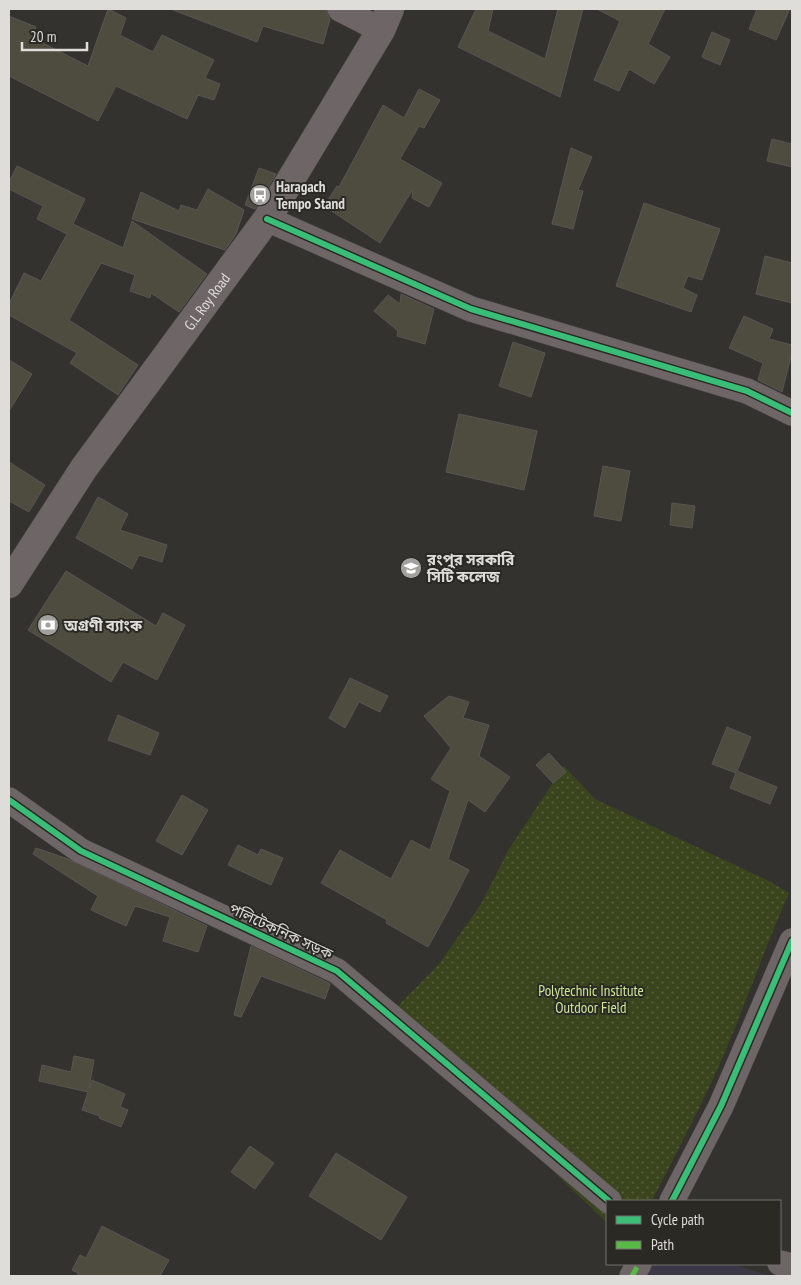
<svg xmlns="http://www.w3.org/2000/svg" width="801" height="1285" font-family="'PT Sans Narrow','Noto Sans Bengali',sans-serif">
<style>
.education{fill:#3b3745}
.park{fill:url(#park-dots)}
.building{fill:#4e4b3f;stroke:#575654}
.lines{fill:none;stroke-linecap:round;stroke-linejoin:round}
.minor-casing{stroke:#4e4d4b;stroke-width:26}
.major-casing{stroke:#4e4d4b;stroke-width:29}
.minor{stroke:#6e6666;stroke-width:25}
.major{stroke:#6e6666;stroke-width:28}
.quiet{stroke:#58b947;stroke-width:5;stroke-dasharray:10 5;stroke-linecap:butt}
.cycleway-casing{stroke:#2a2924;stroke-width:9}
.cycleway{stroke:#3abd76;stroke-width:6}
.labels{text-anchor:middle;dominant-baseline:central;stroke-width:4;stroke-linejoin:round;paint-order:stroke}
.poi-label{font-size:15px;font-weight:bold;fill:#deddda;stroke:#2a2924;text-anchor:start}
.street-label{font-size:15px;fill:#deddda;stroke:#2a2924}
.park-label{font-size:15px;fill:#cce798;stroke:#2a2924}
</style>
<defs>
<pattern id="park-dots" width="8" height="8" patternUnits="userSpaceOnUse" patternTransform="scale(1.25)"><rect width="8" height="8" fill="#3a451d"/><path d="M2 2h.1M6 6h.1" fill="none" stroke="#565f3d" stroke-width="1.8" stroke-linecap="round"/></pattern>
</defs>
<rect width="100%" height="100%" fill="#33322f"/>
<path class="education" d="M 649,1264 L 732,1264 L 764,1274 L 779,1276 L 643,1276 Z"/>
<path class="park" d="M 564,766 L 595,799 L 769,881 L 789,893 C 762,954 741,1018 713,1079 C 694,1120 672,1161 652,1201 L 607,1201 L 607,1223 L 559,1177 L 394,1010 L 439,964 L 481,904 L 509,849 Z"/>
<path class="building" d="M 108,9 L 126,18 L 120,35 L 153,52 L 162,35 L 214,60 L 205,78 L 220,84 L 214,100 L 198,95 L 187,119 L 116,86 L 98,121 L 9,76 L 9,16 L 36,27 L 31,37 L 88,66 Z
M 174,9 L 326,9 L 328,16 L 330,19 L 323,44 L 263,26 L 257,42 L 173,10 Z
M 476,9 L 493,9 L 488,31 L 545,59 L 558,9 L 583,9 L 560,97 L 458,47 Z
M 597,9 L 665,9 L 648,44 L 670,57 L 654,84 L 629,69 L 619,91 L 594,80 L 620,21 Z
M 757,9 L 790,9 L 776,40 L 749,29 Z
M 712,32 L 730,40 L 720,65 L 702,57 Z
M 419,89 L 440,100 L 424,128 L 419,126 L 400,159 L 442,183 L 429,207 L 412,198 L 413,189 L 380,243 L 324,206 L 337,186 L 339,187 L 383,105 L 404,118 Z
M 772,139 L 792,144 L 792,167 L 767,161 Z
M 571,148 L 592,157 L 578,190 L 583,191 L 573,229 L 552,224 Z
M 17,166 L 85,199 L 73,224 L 123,248 L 132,221 L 207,274 L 179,312 L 151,293 L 150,298 L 130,291 L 135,275 L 101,263 L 69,320 L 138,365 L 118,395 L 70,363 L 77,353 L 9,315 L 9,304 L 24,273 L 41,281 L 67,234 L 37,219 L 43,206 L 9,189 L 9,182 Z
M 259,168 L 276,174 L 255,209 L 245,205 Z
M 208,189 L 244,210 L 236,234 L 225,250 L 132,219 L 141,192 L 179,211 L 181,205 L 197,210 Z
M 644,203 L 720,229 L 702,280 L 688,276 L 683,288 L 697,295 L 691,312 L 616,286 Z
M 765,256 L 792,263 L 792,303 L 756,294 Z
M 401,294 L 434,309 L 425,344 L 397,336 L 398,331 L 374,311 L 388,295 L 400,304 Z
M 744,316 L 773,329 L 769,339 L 792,345 L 792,353 L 782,392 L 758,380 L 763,363 L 729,348 Z
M 513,342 L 545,353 L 531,397 L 499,386 Z
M 9,360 L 32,374 L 9,411 Z
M 459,414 L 537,431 L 524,490 L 446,472 Z
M 9,462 L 45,485 L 29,512 L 9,501 Z
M 603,466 L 630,471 L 621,521 L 594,516 Z
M 98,497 L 128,514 L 120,530 L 167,545 L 162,562 L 139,555 L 132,569 L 76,538 Z
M 672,503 L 695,506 L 692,528 L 670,525 Z
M 66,571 L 156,626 L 163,613 L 185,625 L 157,680 L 123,662 L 111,682 L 28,630 Z
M 350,678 L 388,696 L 380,712 L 359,702 L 345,728 L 329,718 Z
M 449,696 L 469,702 L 463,718 L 489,725 L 479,756 L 510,777 L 485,812 L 468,800 L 448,859 L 469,870 L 448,911 L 428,947 L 386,923 L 387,920 L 321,883 L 340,850 L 391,879 L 411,840 L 430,850 L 450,791 L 431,779 L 451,748 L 424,716 Z
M 118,715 L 159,733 L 150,755 L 108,740 Z
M 727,727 L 751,737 L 737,771 L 777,787 L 770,804 L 730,788 L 736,773 L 712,764 Z
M 549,753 L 566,772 L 553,783 L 536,765 Z
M 182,795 L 208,810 L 182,855 L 156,841 Z
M 238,845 L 258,855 L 261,849 L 283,858 L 271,885 L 228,865 Z
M 36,848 L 68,859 L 207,926 L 198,952 L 163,941 L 170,917 L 135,906 L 126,926 L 91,910 L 98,896 L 33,854 Z
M 251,946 L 329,983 L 330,984 L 325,999 L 261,976 L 241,1017 L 234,1015 Z
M 74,1056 L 94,1060 L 89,1088 L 92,1080 L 125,1094 L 120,1107 L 128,1110 L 121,1127 L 99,1118 L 100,1116 L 82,1110 L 88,1092 L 39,1081 L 42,1065 L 71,1072 Z
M 250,1146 L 274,1163 L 255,1189 L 231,1172 Z
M 336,1153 L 407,1197 L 381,1240 L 309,1196 Z
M 102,1226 L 169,1260 L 160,1276 L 77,1276 L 78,1273 L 72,1270 L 80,1255 L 86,1258 Z"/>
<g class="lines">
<g class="minor-casing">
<path id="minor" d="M 340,9 L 381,30
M 267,219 L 471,309 L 747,391 L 792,413
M 9,800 L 81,851 L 337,971 L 609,1201
M 672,1201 L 721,1106 L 792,941
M 780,1263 L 792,1266
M 632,1276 L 639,1264"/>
</g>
<g class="major-casing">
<g id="major">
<path id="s1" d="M 9,584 L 84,468 L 267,219 L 381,30 L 390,9"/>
</g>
</g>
<use href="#minor" class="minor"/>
<use href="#major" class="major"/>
<path class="quiet" d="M 632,1276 L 639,1264"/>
<g class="cycleway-casing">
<path id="cycleway" d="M 267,219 L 471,309 L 747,391 L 792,413
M 9,800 L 81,851 L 337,971 L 609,1201
M 672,1201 L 721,1106 L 792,941"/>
</g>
<use href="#cycleway" class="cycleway"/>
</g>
<defs>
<g id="bus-disc" transform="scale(1.125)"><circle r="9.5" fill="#a2a19e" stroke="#2a2924"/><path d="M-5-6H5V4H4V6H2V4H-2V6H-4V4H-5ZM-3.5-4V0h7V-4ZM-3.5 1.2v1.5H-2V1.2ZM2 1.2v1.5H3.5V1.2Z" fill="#fff"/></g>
<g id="university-disc" transform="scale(1.125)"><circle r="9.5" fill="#a2a19e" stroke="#2a2924"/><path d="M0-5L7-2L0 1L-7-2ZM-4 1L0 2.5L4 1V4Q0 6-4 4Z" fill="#fff"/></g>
<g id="bank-disc" transform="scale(1.125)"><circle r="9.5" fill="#a2a19e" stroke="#2a2924"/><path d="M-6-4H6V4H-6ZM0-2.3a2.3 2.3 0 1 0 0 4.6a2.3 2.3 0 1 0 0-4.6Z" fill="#fff"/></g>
</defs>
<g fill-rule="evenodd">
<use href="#bus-disc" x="260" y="195"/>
<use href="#university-disc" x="411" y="568"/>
<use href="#bank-disc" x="48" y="625"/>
</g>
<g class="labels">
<g class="poi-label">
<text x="276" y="186">Haragach<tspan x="276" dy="17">Tempo Stand</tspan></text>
<text x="427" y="559">রংপুর সরকারি<tspan x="427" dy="17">সিটি কলেজ</tspan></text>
<text x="64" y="625">অগ্রণী ব্যাংক</text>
</g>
<g class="street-label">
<text stroke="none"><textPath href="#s1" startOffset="345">G.L Roy Road</textPath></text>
<text transform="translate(281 931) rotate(25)">পলিটেকনিক সড়ক</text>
</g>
<g class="park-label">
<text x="591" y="990">Polytechnic Institute<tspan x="591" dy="17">Outdoor Field</tspan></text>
</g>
</g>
<rect width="801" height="1285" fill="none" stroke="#deddda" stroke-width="20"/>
<rect x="606" y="1200" width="175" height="65" fill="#2a2924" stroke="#72716d"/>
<rect x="616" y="1216" width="25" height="8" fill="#3abd76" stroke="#72716d"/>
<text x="651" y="1225" font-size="15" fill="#deddda">Cycle path</text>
<rect x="616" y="1241" width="25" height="8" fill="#58b947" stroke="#72716d"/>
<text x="651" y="1250" font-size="15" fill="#deddda">Path</text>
<path d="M22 42v8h65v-8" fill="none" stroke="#deddda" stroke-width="2.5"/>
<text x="30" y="42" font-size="15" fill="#deddda" stroke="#2a2924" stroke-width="4" paint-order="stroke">20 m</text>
</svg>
